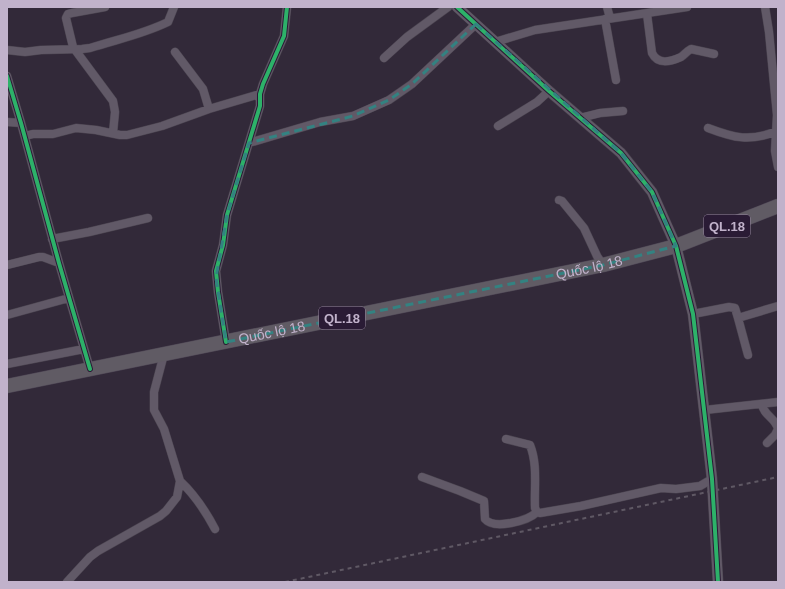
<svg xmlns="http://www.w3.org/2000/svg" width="785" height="589" font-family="Helvetica,sans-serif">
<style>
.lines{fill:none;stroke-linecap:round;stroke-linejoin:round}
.minor-casing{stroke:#4b4450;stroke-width:9}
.tertiary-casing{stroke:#4b4450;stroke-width:11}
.trunk-casing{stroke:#4e4655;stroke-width:15}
.minor{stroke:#615967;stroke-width:8}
.tertiary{stroke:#615967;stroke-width:10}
.trunk{stroke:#605b64;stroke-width:14}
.rail{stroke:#5f5864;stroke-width:2;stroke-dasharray:4 4;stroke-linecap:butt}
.cycleway-casing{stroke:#2a1b35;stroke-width:6}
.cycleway{stroke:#2db169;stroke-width:4}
.marked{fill:none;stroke:#338281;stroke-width:3;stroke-dasharray:8 5;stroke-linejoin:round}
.labels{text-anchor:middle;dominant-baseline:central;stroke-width:3;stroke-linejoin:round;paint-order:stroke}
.shield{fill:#2a1b35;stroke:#94859e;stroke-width:1}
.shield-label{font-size:13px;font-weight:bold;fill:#c1b2cb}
.street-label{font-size:14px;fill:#c1b2cb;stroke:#2a1b35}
</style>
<rect width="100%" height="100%" fill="#322939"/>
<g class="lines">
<g class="minor-casing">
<path id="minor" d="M 105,7 L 72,13 L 68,14 L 66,18 L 73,47 L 113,101 L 115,112 L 113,133
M 607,7 L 610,18
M 765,7 L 769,32 L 777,115 L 775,151 L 778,167
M 647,14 L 652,53 C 658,65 670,62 681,57 C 684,55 687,51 691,49 L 714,54
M 605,19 L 616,80
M 495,42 L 535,30 L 687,7
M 7,50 L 25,52 L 41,50 L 82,49 L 90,48 C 118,39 141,35 168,22 L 174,7
M 175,52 L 203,89 L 209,109
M 384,58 L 407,37 L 448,7
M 7,76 L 21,123 L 59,263 L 90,369
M 580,118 L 600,113 L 623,111
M 7,122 L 21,123
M 498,126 L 537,102 L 549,91
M 708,128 C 734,138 750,142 777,131
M 25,136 L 33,134 L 53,134 L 76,128 L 96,130 L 120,135 L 127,135 L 162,126 L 209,109 L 260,94
M 249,143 L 320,122 L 353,116 L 389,100 L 412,84 L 476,24
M 559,200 L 562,201 L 584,228 L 597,256 L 603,265
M 52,239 L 89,232 L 148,218
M 7,265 L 39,257 L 43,257 L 59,263
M 693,314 L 729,307 L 735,308 L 738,318
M 7,315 L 69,298
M 226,342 L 218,292 L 216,271 L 223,245 L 227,215 L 260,106 L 260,94 L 263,84 L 284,36 L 287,7
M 748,355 L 738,318 L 778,306
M 7,364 L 84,349
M 762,404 C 763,415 776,418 778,429
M 705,410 L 778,402
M 506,439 L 530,445 C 538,465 534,487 535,508 L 537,512 L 540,513 L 581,506 L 661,488 L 676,489 L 700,486 L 712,479
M 767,443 L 775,435 L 778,429
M 422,477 L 460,491 L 484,501 L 485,519 C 494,530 528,521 537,512
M 180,481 C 195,495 205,510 215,529
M 67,582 L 90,557 L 98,551 L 160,516 L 166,511 L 177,497 L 180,481 L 164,429 L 154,410 L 154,392 L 164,354"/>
</g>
<g class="tertiary-casing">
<path id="tertiary" d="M 457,7 L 549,91 L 621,153 L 652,192 L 676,246 L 693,314 L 712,479 L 718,582"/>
</g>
<g class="trunk-casing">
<g id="trunk">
<path id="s1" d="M 7,386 L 603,265 L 676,246 L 778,206"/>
</g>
</g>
<use href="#minor" class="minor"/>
<use href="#tertiary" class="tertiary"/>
<use href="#trunk" class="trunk"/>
<path class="rail" d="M 285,582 L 778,477"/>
<g class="cycleway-casing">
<path id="cycleway" d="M 457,7 L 549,91 L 621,153 L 652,192 L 676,246 L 693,314 L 712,479 L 718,582
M 7,76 L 21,123 L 59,263 L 90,369
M 226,342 L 218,292 L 216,271 L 223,245 L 227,215 L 260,106 L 260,94 L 263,84 L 284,36 L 287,7"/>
</g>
<use href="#cycleway" class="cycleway"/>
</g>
<path class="marked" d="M 476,24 L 621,153 L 652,192 L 676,246 L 603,265 L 226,342 L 216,278 L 227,215 L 249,143 L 353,116 L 389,100 L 412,84 Z"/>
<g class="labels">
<g class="shield">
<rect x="704" y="215" width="46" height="22" rx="3"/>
<rect x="319" y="307" width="46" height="22" rx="3"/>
</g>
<g class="shield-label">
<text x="727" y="226">QL.18</text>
<text x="342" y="318">QL.18</text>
</g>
<g class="street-label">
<text stroke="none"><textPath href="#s1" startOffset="594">Quốc lộ 18</textPath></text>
<text stroke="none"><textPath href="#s1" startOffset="270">Quốc lộ 18</textPath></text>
</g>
</g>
<rect width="785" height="589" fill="none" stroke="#c1b2cb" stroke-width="16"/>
</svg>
